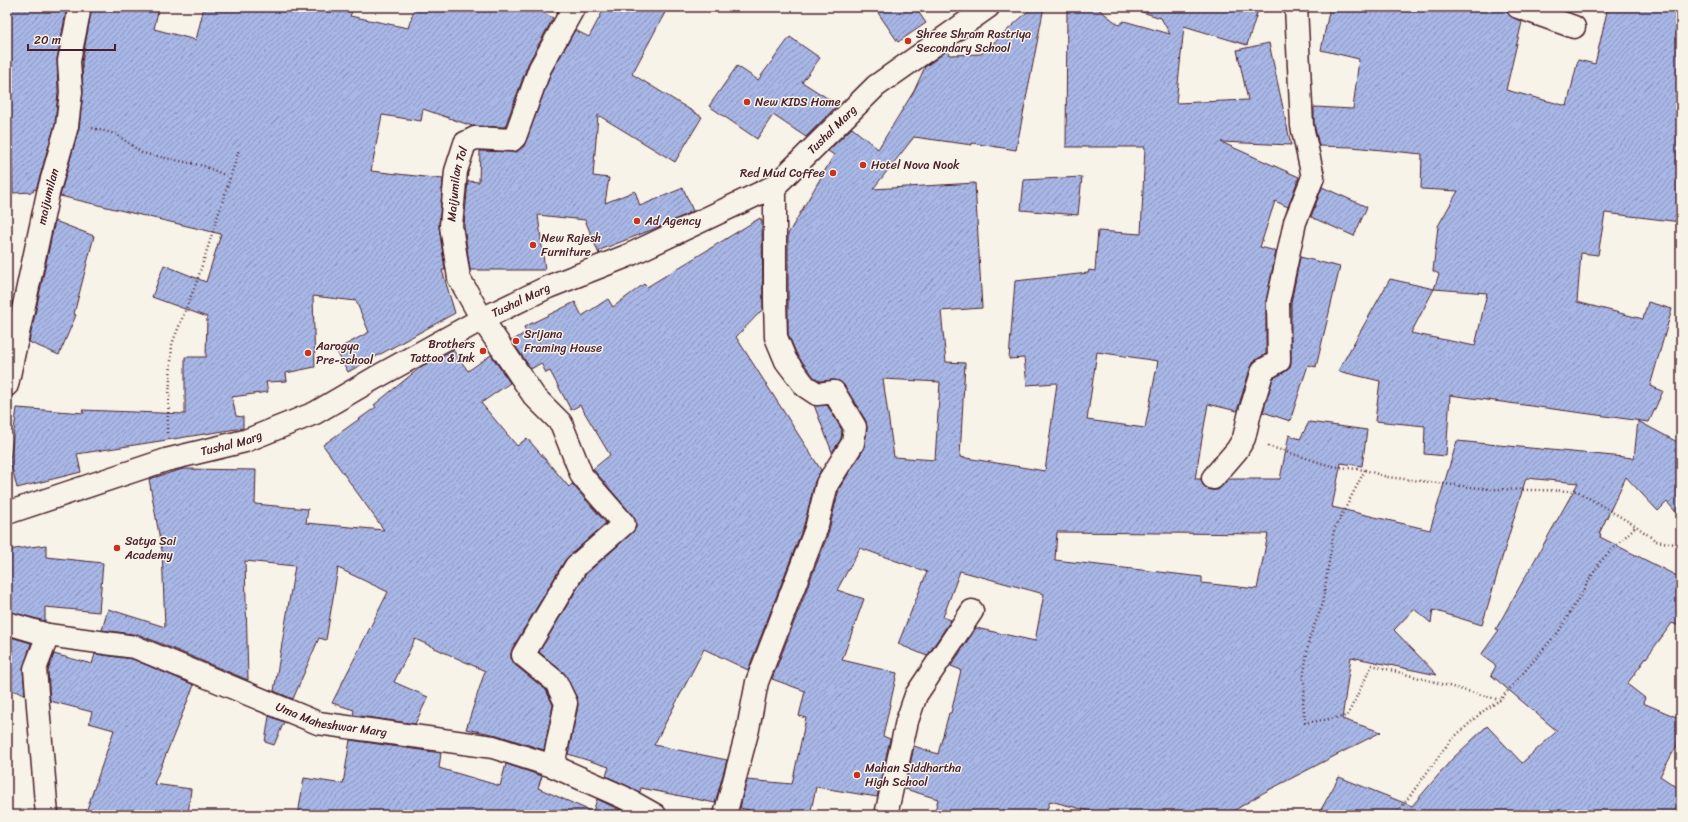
<svg xmlns="http://www.w3.org/2000/svg" width="1688" height="822" font-family="Sriracha,sans-serif">
<style>
.building{fill:url(#building-hatch);stroke:#4a1f2b;fill-rule:evenodd}
.lines{fill:none;stroke-linecap:round;stroke-linejoin:round}
.pedestrian-casing{stroke:#4a1f2b;stroke-width:25}
.minor-casing{stroke:#4a1f2b;stroke-width:25}
.tertiary-casing{stroke:#4a1f2b;stroke-width:25}
.path{stroke:#4a1f2b;stroke-width:2.5;stroke-dasharray:1 3;stroke-linecap:butt}
.pedestrian{stroke:#f7f3e8;stroke-width:22}
.minor{stroke:#f7f3e8;stroke-width:22}
.tertiary{stroke:#f7f3e8;stroke-width:22}
.poi-dot{fill:#c8321e;stroke:#f7f3e8;stroke-width:1.5}
.labels{text-anchor:middle;dominant-baseline:central;stroke-width:3;stroke-linejoin:round;paint-order:stroke}
.poi-label{font-size:12px;fill:#4a1f2b;stroke:#f7f3e8;text-anchor:start}
.street-label{font-size:12px;fill:#4a1f2b;stroke:#f7f3e8}
</style>
<defs>
<pattern id="building-hatch" width="6" height="6" patternUnits="userSpaceOnUse"><rect width="6" height="6" fill="#a8b7e6"/><path d="M-1 1l2-2M0 6l6-6M5 7l2-2" fill="none" stroke="#8b94bb"/></pattern>
</defs>
<rect width="100%" height="100%" fill="#f7f3e8"/>
<filter id="ink" filterUnits="userSpaceOnUse"><feTurbulence type="fractalNoise" baseFrequency=".025" numOctaves="2"/><feDisplacementMap in="SourceGraphic" scale="8" xChannelSelector="R" yChannelSelector="G"/><feConvolveMatrix kernelMatrix="1 2 1 2 8 2 1 2 1" color-interpolation-filters="sRGB"/></filter>
<g filter="url(#ink)">
<path class="building" d="M 7,7 L 67,7 L 57,59 L 58,92 L 55,124 L 36,190 L 34,189 L 33,192 L 13,193 L 11,150 L 7,150 Z
M 92,7 L 159,7 L 154,29 L 196,40 L 204,7 L 354,7 L 350,16 L 408,28 L 415,7 L 533,7 L 553,18 L 528,64 L 505,127 L 472,126 L 423,109 L 421,121 L 382,115 L 371,171 L 443,179 L 439,225 L 445,270 L 442,270 L 455,313 L 348,372 L 336,350 L 369,332 L 356,301 L 313,296 L 315,367 L 286,373 L 287,381 L 266,382 L 268,392 L 232,397 L 236,416 L 243,417 L 243,428 L 77,454 L 81,472 L 17,488 L 10,460 L 17,408 L 84,413 L 82,410 L 185,414 L 185,357 L 206,357 L 207,317 L 152,297 L 164,265 L 206,282 L 221,234 L 60,196 L 79,128 L 83,93 L 82,62 Z
M 605,7 L 668,7 L 632,74 L 702,117 L 675,162 L 598,115 L 593,176 L 609,178 L 605,203 L 635,191 L 640,206 L 683,188 L 693,211 L 664,225 L 600,250 L 599,254 L 585,220 L 538,215 L 545,270 L 470,270 L 464,226 L 468,181 L 479,182 L 480,151 L 512,152 L 517,152 L 524,146 L 551,73 L 575,30 L 589,37 Z
M 874,7 L 915,7 L 926,23 L 898,42 Z
M 1033,7 L 1044,7 L 1016,150 L 972,143 L 972,145 L 914,137 L 873,189 L 975,183 L 982,308 L 941,311 L 946,362 L 965,363 L 960,457 L 1045,471 L 1057,383 L 1027,385 L 1024,358 L 1009,359 L 1015,281 L 1088,273 L 1089,270 L 1095,271 L 1098,231 L 1141,234 L 1145,147 L 1066,147 L 1067,7 L 1096,7 L 1119,25 L 1124,21 L 1170,34 L 1161,18 L 1142,12 L 1143,7 L 1259,7 L 1247,45 L 1184,26 L 1176,103 L 1248,100 L 1237,50 L 1269,43 L 1291,145 L 1221,142 L 1299,177 L 1288,207 L 1275,201 L 1260,247 L 1276,251 L 1266,302 L 1266,354 L 1257,359 L 1251,366 L 1237,411 L 1208,404 L 1195,479 L 1201,479 L 1205,487 L 1211,490 L 1218,490 L 1228,479 L 1280,479 L 1289,435 L 1300,439 L 1309,422 L 1367,430 L 1362,466 L 1341,463 L 1332,507 L 1430,530 L 1457,441 L 1634,458 L 1638,421 L 1681,444 L 1681,518 L 1667,502 L 1658,511 L 1626,477 L 1599,534 L 1601,535 L 1600,537 L 1681,578 L 1681,627 L 1672,623 L 1627,684 L 1645,698 L 1643,703 L 1681,719 L 1681,738 L 1660,776 L 1681,790 L 1681,815 L 1318,815 L 1339,777 L 1412,806 L 1452,759 L 1487,726 L 1522,763 L 1557,731 L 1491,675 L 1496,666 L 1481,655 L 1499,630 L 1496,629 L 1578,483 L 1526,478 L 1482,625 L 1433,610 L 1431,623 L 1414,609 L 1394,630 L 1437,675 L 1351,657 L 1342,719 L 1381,732 L 1263,793 L 1227,815 L 1105,815 L 1050,801 L 1045,815 L 934,815 L 938,799 L 905,789 L 914,746 L 938,754 L 949,713 L 951,713 L 961,670 L 951,666 L 976,628 L 1035,641 L 1044,594 L 960,571 L 943,617 L 951,620 L 927,656 L 898,644 L 927,572 L 860,548 L 837,590 L 864,599 L 842,660 L 897,673 L 883,736 L 890,739 L 877,797 L 816,787 L 810,815 L 749,815 L 749,810 L 740,808 L 747,780 L 792,784 L 806,718 L 799,716 L 805,691 L 772,679 L 828,534 L 839,489 L 864,449 L 867,429 L 866,421 L 844,385 L 839,381 L 833,380 L 820,381 L 814,377 L 797,355 L 788,334 L 788,234 L 834,155 L 828,151 L 852,128 L 878,149 L 914,91 L 925,67 L 948,50 L 949,55 L 981,54 ZM 1097,352 L 1158,361 L 1145,428 L 1087,420 ZM 883,379 L 940,382 L 935,460 L 894,457 ZM 1057,532 L 1268,534 L 1257,589 L 1202,583 L 1202,577 L 1055,560 Z
M 1330,7 L 1506,7 L 1509,15 L 1522,22 L 1506,90 L 1567,106 L 1578,60 L 1595,64 L 1608,7 L 1681,7 L 1681,222 L 1605,213 L 1598,255 L 1581,253 L 1577,302 L 1643,319 L 1648,302 L 1672,309 L 1650,386 L 1663,391 L 1649,422 L 1450,395 L 1446,456 L 1424,454 L 1425,426 L 1375,421 L 1380,381 L 1338,371 L 1390,279 L 1434,289 L 1411,333 L 1475,346 L 1487,293 L 1434,289 L 1439,274 L 1433,271 L 1438,226 L 1458,191 L 1421,189 L 1422,154 L 1352,147 L 1319,146 L 1314,124 L 1314,107 L 1353,109 L 1359,59 L 1321,50 Z
M 790,37 L 820,58 L 802,82 L 838,105 L 806,137 L 773,115 L 757,139 L 709,106 L 737,66 L 758,80 Z
M 1082,177 L 1078,215 L 1021,210 L 1024,180 Z
M 1322,187 L 1367,207 L 1354,236 L 1311,217 Z
M 760,218 L 762,222 L 763,309 L 736,337 L 821,470 L 815,481 L 804,525 L 748,670 L 704,649 L 654,745 L 727,760 L 715,803 L 641,788 L 640,792 L 606,776 L 609,767 L 568,754 L 578,706 L 577,698 L 564,673 L 539,652 L 586,574 L 632,533 L 636,528 L 636,522 L 633,516 L 593,469 L 610,455 L 580,405 L 571,410 L 550,371 L 546,373 L 541,363 L 531,369 L 512,341 L 526,332 L 524,327 L 575,302 L 582,316 L 608,299 L 613,307 L 644,284 L 647,287 Z
M 55,221 L 94,236 L 74,314 L 76,315 L 59,355 L 29,342 Z
M 1300,257 L 1340,267 L 1316,367 L 1308,365 L 1290,421 L 1263,412 L 1273,378 L 1285,372 L 1290,368 L 1291,361 L 1291,303 Z
M 453,350 L 468,371 L 491,355 L 510,383 L 481,403 L 517,446 L 527,438 L 569,487 L 572,484 L 606,523 L 565,560 L 512,649 L 511,654 L 511,660 L 515,665 L 546,690 L 553,705 L 544,750 L 497,735 L 466,729 L 485,671 L 415,639 L 394,682 L 428,697 L 415,724 L 353,715 L 354,710 L 332,703 L 388,592 L 338,568 L 326,640 L 319,638 L 293,699 L 274,691 L 295,566 L 245,561 L 248,680 L 140,635 L 102,630 L 108,609 L 165,627 L 162,551 L 149,479 L 183,469 L 256,470 L 255,504 L 308,509 L 306,523 L 384,530 L 323,445 L 376,407 L 374,405 L 422,366 Z
M 814,405 L 827,405 L 842,430 L 841,439 L 832,452 Z
M 46,545 L 46,557 L 103,563 L 99,612 L 45,607 L 45,621 L 7,611 L 7,550 Z
M 7,636 L 31,643 L 23,670 L 25,694 L 7,689 Z
M 54,654 L 92,664 L 95,654 L 132,659 L 194,685 L 154,784 L 191,789 L 188,815 L 85,815 L 114,730 L 89,723 L 92,712 L 50,701 L 48,671 Z
M 269,716 L 284,722 L 274,745 L 265,742 Z
M 350,740 L 441,753 L 439,768 L 500,786 L 506,764 L 542,776 L 538,788 L 593,812 L 597,799 L 630,815 L 298,815 L 304,778 L 343,784 Z"/>
<g class="lines">
<g class="pedestrian-casing">
<path id="pedestrian" d="M 482,319 L 534,396 L 561,423 L 582,476 L 624,524 L 576,566 L 523,655 L 556,682 L 566,703 L 553,766
M 725,815 L 748,729 L 757,682 L 816,529"/>
</g>
<g class="minor-casing">
<g id="minor">
<path d="M 1518,7 L 1574,27"/>
<path d="M 775,186 L 775,301 L 776,337 L 786,361 L 805,386 L 817,394 L 834,392 L 855,427 L 853,443 L 827,484 L 816,529"/>
<path id="s1" d="M 482,319 L 459,278 L 451,226 L 456,171 L 465,143 L 475,138 L 512,140 L 515,137 L 540,68 L 574,7"/>
<path id="s2" d="M 7,385 L 48,193 L 67,126 L 71,92 L 69,61 L 80,7"/>
<path d="M 1213,478 L 1237,450 L 1244,438 L 1250,412 L 1263,370 L 1279,361 L 1278,302 L 1295,222 L 1313,177 L 1302,126 L 1296,7"/>
<path id="s3" d="M 7,623 L 48,635 L 135,647 L 318,723 L 493,747 L 553,766 L 623,797 L 655,815"/>
<path d="M 47,815 L 35,669 L 48,635"/>
<path d="M 886,815 L 907,721 L 916,695 L 972,611"/>
</g>
</g>
<g class="tertiary-casing">
<g id="tertiary">
<path id="s4" d="M 7,513 L 166,460 L 245,441 L 315,413 L 375,378 L 482,319 L 548,287 L 627,256 L 775,186 L 876,86 L 988,7"/>
</g>
</g>
<path class="path" d="M 92,128 L 116,134 L 142,153 L 204,166 L 229,177
M 167,433 L 172,344 L 197,281 L 239,150
M 1268,446 L 1331,466 L 1365,470 L 1387,477 L 1488,489 L 1577,491 L 1636,526 L 1656,541 L 1681,545
M 1365,470 L 1334,530 L 1322,606 L 1309,639 L 1303,679 L 1305,686 L 1303,702 L 1305,723 L 1347,716 L 1372,665 L 1500,700 L 1559,631 L 1600,562 L 1636,526
M 1396,815 L 1450,741 L 1482,712 L 1500,700"/>
<use href="#pedestrian" class="pedestrian"/>
<use href="#minor" class="minor"/>
<use href="#tertiary" class="tertiary"/>
</g>
</g>
<g class="poi-dot">
<circle cx="908" cy="41" r="4"/>
<circle cx="747" cy="102" r="4"/>
<circle cx="863" cy="165" r="4"/>
<circle cx="833" cy="173" r="4"/>
<circle cx="637" cy="221" r="4"/>
<circle cx="533" cy="245" r="4"/>
<circle cx="516" cy="341" r="4"/>
<circle cx="483" cy="351" r="4"/>
<circle cx="308" cy="353" r="4"/>
<circle cx="117" cy="548" r="4"/>
<circle cx="857" cy="775" r="4"/>
</g>
<g class="labels">
<g class="poi-label">
<text x="916" y="34">Shree Shram Rastriya<tspan x="916" dy="14">Secondary School</tspan></text>
<text x="755" y="102">New KIDS Home</text>
<text x="871" y="165">Hotel Nova Nook</text>
<text x="825" y="173" text-anchor="end">Red Mud Coffee</text>
<text x="645" y="221">Ad Agency</text>
<text x="541" y="238">New Rajesh<tspan x="541" dy="14">Furniture</tspan></text>
<text x="524" y="334">Srijana<tspan x="524" dy="14">Framing House</tspan></text>
<text x="475" y="344" text-anchor="end">Brothers<tspan x="475" dy="14">Tattoo &amp; Ink</tspan></text>
<text x="316" y="346">Aarogya<tspan x="316" dy="14">Pre-school</tspan></text>
<text x="125" y="541">Satya Sai<tspan x="125" dy="14">Academy</tspan></text>
<text x="865" y="768">Mahan Siddhartha<tspan x="865" dy="14">High School</tspan></text>
</g>
<g class="street-label">
<text stroke="none"><textPath href="#s4" startOffset="918">Tushal Marg</textPath></text>
<text stroke="none"><textPath href="#s1" startOffset="142">Maijumilan Tol</textPath></text>
<text stroke="none"><textPath href="#s2" startOffset="193">maijumilan</textPath></text>
<text stroke="none"><textPath href="#s4" startOffset="559">Tushal Marg</textPath></text>
<text stroke="none"><textPath href="#s4" startOffset="235">Tushal Marg</textPath></text>
<text stroke="none"><textPath href="#s3" startOffset="341">Uma Maheshwar Marg</textPath></text>
</g>
</g>
<rect width="1688" height="822" fill="none" stroke="#f7f3e8" stroke-width="24"/>
<rect x="12" y="12" width="1664" height="798" fill="none" stroke="#4a1f2b" stroke-width="1.5" filter="url(#ink)"/>
<path d="M28 44v6h87v-6" fill="none" stroke="#4a1f2b" stroke-width="2"/>
<text x="34" y="44" font-size="12" fill="#4a1f2b" stroke="#f7f3e8" stroke-width="3" paint-order="stroke">20 m</text>
</svg>
